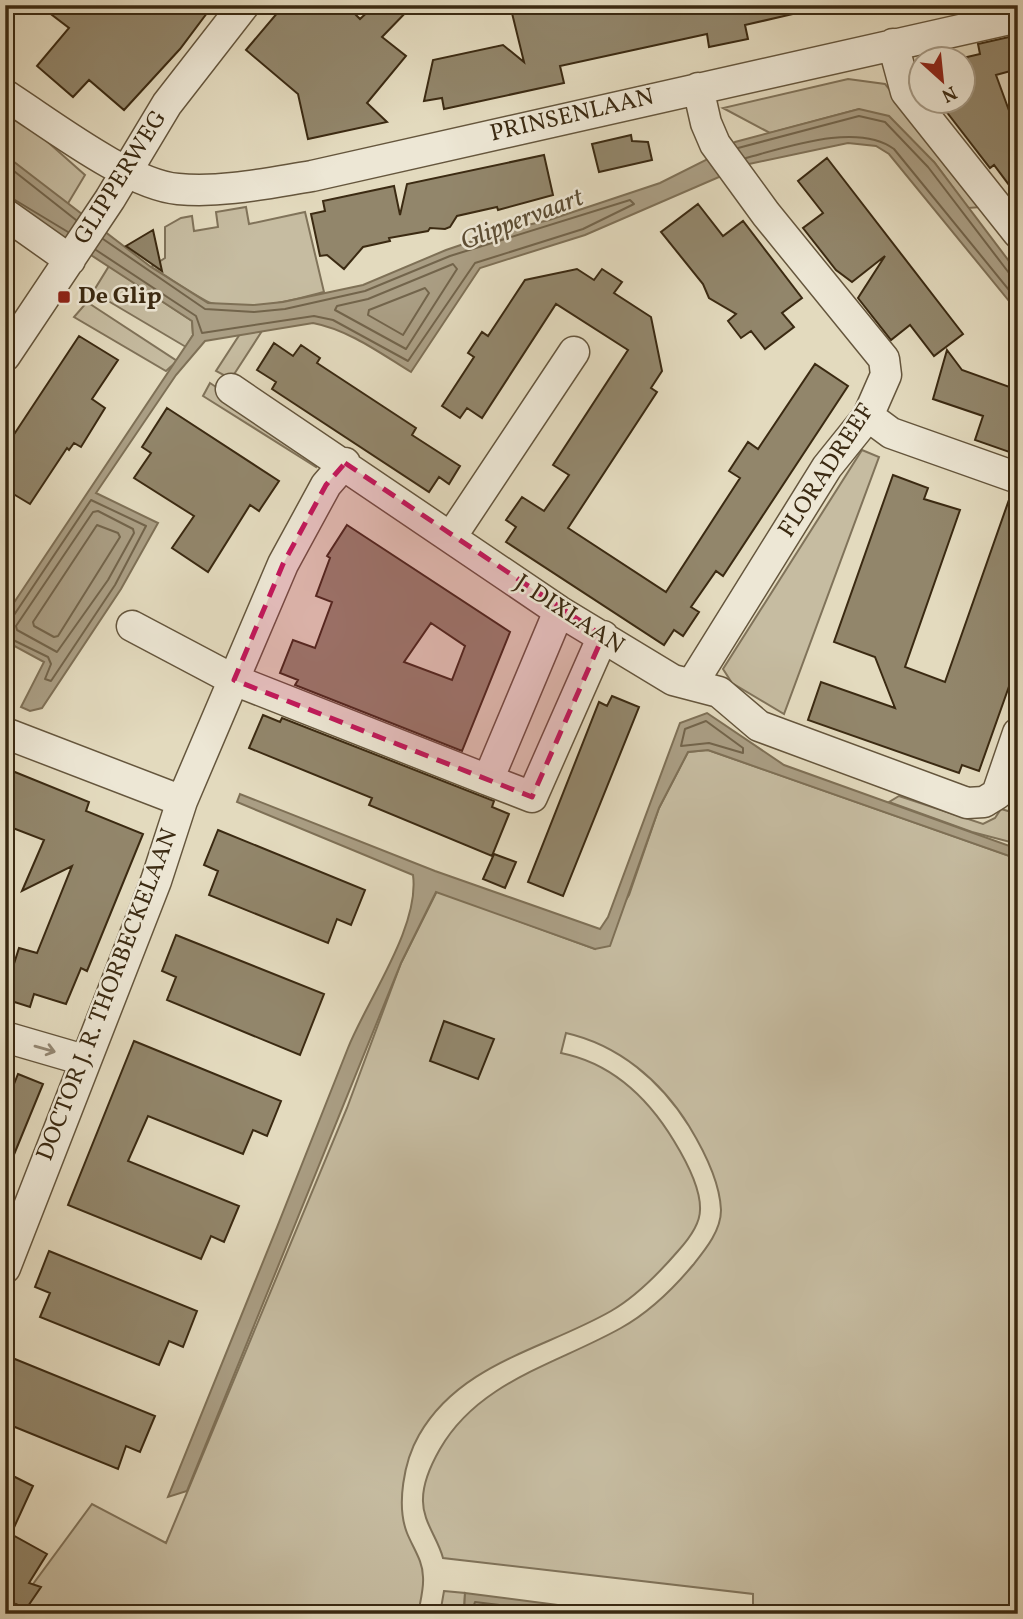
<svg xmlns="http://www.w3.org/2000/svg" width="1023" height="1619" font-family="Vollkorn,serif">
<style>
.green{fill:#c6bca1;stroke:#80735a;stroke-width:2}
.water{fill:#aa9e84;stroke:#7e7056;stroke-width:2}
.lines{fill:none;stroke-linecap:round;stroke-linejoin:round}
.shore{stroke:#72644b;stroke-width:2}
.building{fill:#92866b;stroke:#3b2a12;stroke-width:2;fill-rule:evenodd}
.minor-casing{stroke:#65563d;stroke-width:33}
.minor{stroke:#ede7d5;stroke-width:30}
.oneway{stroke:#948874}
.marked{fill:#c2185b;fill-opacity:0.2;stroke:#c2185b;stroke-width:5;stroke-dasharray:14 9;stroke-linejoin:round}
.poi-dot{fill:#8f2418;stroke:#ede7d5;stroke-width:2.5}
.labels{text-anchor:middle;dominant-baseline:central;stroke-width:5;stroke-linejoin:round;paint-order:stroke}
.street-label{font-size:24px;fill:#3b2a12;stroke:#ede7d5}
.poi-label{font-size:24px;font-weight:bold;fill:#3b2a12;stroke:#ede7d5;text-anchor:start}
.water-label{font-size:26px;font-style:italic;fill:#5c4d34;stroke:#ede7d5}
</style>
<rect width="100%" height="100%" fill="#e3dabe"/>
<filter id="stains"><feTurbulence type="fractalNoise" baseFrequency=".00286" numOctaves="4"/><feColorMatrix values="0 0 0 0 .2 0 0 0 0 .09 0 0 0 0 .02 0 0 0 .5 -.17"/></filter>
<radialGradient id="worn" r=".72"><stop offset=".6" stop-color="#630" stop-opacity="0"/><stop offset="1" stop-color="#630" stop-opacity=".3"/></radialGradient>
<path class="green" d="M 848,79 L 885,84 L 982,207 L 968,208 L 934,162 L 859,109 L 770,133 L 723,108 Z
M 5,109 L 24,121 L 85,175 L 67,205 L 5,155 Z
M 246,207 L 249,224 L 305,212 L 324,292 C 289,301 247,313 211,303 C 203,301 162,273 151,267 L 165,258 L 165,227 L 181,218 L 192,216 L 194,231 L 218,227 L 216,212 Z
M 109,266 L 192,321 L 193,335 L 186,347 L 93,292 Z
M 87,302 L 177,361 L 166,371 L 74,317 Z
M 262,331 L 231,379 L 216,371 L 240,334 Z
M 210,383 L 320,455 L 316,467 L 203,396 Z
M 862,450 L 879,457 L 784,714 L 732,683 L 723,669 Z
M 708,750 L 1018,859 L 1018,1614 L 753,1614 L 753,1594 L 443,1558 C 438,1538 422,1521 423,1499 C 423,1483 432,1463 440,1449 C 479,1381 557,1364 621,1328 C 648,1313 673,1289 693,1265 C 705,1250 721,1231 721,1210 C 720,1183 703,1149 689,1126 C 661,1081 619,1045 566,1033 L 561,1053 C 611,1063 648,1098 674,1141 C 685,1159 701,1189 700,1210 C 700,1225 688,1240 678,1251 C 659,1273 637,1296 611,1311 C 545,1349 460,1363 419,1435 C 404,1461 396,1505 407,1533 C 413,1548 423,1561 423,1577 C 424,1589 420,1602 418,1614 L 11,1614 L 92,1504 L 166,1543 L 347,1108 L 401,963 L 437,891 L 595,949 L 629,895 L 659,808 L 688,752 Z
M 899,796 L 983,824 L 995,818 L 1001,809 L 1015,813 L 1018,808 L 1018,844 L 972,832 L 889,802 Z
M 444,1591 L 465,1593 L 464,1613 L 469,1614 L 440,1614 Z"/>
<path class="water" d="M 859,109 L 889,116 L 934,162 L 1018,273 L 1018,312 L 889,154 L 876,146 L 848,143 L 749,164 L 585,235 L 480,268 L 411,372 C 380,353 349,330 313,323 L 205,341 L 176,375 L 96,493 L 158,523 L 121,589 L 42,708 L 30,711 L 21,707 L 44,662 L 5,641 L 5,616 L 193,335 L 192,321 L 5,199 L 5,155 L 151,267 L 208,303 L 253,305 L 283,302 L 363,285 L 446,250 L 502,231 L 549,220 L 660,183 L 706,160 L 735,142 Z
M 707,713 L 784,765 L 1018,849 L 1018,859 L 708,750 L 688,752 L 659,808 L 610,946 L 595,949 L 436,892 L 401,963 L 187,1491 L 168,1497 C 229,1348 289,1198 348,1048 C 367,1000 420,927 413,875 L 237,802 L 240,794 L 435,871 L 600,929 L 608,917 L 680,723 Z
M 465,1593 L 627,1614 L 469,1614 L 464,1613 Z"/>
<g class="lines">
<path class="shore" d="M 738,148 L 859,116 L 885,122 L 928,167 L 1009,273 L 1018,276
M 746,158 C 787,147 858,122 894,149 L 1018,301
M 5,164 L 76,220
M 5,194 L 68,232
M 96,250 L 196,316 L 202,333 L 314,316 L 333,320 L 408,361 L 475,263 L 583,229 L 634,204 L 630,200 L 450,256 L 365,291 L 285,309 L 254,312 L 205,309 L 103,239
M 453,264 L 457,269 L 406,349 L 335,310 L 337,306 L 368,299 Z
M 425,288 L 429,293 L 403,335 L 368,315 L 369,310 Z
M 98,511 L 133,529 L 134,533 L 108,580 L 57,652 L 17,630 L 16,626 L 93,512 Z
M 97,525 L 118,533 L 120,537 L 58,636 L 54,637 L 34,626 L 33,622 Z
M 5,618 L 14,615 L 91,500 L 146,526 L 115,585 L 51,681 L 45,679 L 51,664 L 48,657 L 5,636
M 706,721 L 743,748 L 743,753 L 709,743 L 681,746 L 685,729 Z
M 471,1614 L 475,1602 L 571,1614"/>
</g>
<path class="building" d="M 39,5 L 213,5 L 180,49 L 124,110 L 89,80 L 73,97 L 37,66 L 69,28 Z
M 284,5 L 346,5 L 360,19 L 375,5 L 413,5 L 382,37 L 406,56 L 367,103 L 387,122 L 308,139 L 298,94 L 246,50 Z
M 510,5 L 792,5 L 793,14 L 745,25 L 748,39 L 709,47 L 707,34 L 560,66 L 564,83 L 444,109 L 442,98 L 424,101 L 433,60 L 503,45 L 524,62 Z
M 1018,35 L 1018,69 L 996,75 L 1011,116 L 1018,113 L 1018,197 L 994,165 L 990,168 L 939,102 L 963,102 L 963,84 L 971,78 L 967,57 L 980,54 L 978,44 Z
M 631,135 L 632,141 L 648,142 L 652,160 L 599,172 L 592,144 Z
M 544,155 L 553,195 L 498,210 L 497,207 L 457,216 L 450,227 L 445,229 L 430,228 L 428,231 L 389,238 L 390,241 L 363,247 L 344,269 L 327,255 L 320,256 L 311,214 L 325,211 L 323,201 L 394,186 L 400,215 L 407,184 Z
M 827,158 L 963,334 L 934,356 L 910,325 L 891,340 L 858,298 L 885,256 L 852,282 L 836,270 L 803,228 L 823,213 L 798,181 Z
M 698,204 L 723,236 L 743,221 L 802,298 L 782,313 L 794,327 L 765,349 L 751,331 L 741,338 L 728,321 L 736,314 L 709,298 L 703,284 L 661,232 Z
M 153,230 L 162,271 L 126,246 Z
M 577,269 L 594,280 L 602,269 L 622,282 L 614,293 L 651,317 L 662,371 L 651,388 L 657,392 L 568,528 L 666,592 L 740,478 L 729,471 L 748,442 L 758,449 L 815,364 L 848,386 L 723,576 L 716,571 L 691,607 L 699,612 L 683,636 L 674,630 L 664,645 L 506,542 L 516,527 L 506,520 L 522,497 L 544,511 L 569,475 L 553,465 L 628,350 L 556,304 L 482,418 L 467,408 L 460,418 L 442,406 L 474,357 L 468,353 L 482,332 L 488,336 L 525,280 Z
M 79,336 L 118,360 L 92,399 L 105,408 L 81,447 L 74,443 L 69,450 L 67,448 L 30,504 L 5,489 L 5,448 Z
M 274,343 L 293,356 L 301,345 L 320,358 L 317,363 L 416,428 L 412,435 L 460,466 L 449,484 L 439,477 L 429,492 L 272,389 L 276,382 L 257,370 Z
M 947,350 L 962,370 L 1018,390 L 1018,455 L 975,440 L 983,416 L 933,399 Z
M 167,408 L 279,481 L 259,511 L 250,505 L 208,572 L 172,548 L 194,516 L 134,478 L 151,453 L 142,447 Z
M 893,475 L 928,488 L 924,499 L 960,510 L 905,667 L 945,682 L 1011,494 L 1018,495 L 1018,661 L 979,771 L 962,765 L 959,773 L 808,720 L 821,682 L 895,708 L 875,657 L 834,642 Z
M 347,525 L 510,632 L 462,751 L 295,685 L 298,680 L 280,673 L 293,640 L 315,648 L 332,602 L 316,596 L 330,558 L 327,556 ZM 431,623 L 465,646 L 452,680 L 404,662 Z
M 612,696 L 639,707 L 563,896 L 528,882 L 599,702 L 607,706 Z
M 263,715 L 280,722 L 282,718 L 494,801 L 492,807 L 509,814 L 492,856 L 369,805 L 372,798 L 249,748 Z
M 5,768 L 89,802 L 86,811 L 143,834 L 87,971 L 81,968 L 66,1004 L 34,994 L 30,1007 L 5,999 L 5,972 L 11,973 L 19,948 L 37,953 L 72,866 L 22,891 L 44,840 L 5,825 Z
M 218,830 L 365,890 L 351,925 L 337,919 L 328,943 L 209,895 L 218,871 L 204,865 Z
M 494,854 L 516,862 L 505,888 L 483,879 Z
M 176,935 L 324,994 L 300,1055 L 167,1000 L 176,977 L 162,971 Z
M 444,1021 L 494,1039 L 478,1079 L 430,1061 Z
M 134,1041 L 281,1101 L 267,1136 L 253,1130 L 243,1154 L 148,1116 L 128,1161 L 239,1206 L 224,1242 L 211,1236 L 201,1259 L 68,1205 Z
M 18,1074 L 43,1084 L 6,1174 L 5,1092 L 10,1094 Z
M 49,1251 L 197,1311 L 183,1347 L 169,1341 L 159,1365 L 40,1317 L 50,1293 L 35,1287 Z
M 5,1355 L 155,1416 L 140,1452 L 126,1446 L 118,1469 L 5,1423 Z
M 5,1472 L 33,1486 L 11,1534 L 47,1554 L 29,1583 L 41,1587 L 26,1609 L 16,1604 L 10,1614 L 5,1614 Z"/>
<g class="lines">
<g class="minor-casing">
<path id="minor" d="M 893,44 L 906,92 L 1018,233
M 5,95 C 49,123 129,185 178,189 C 223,193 268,183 312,176 L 1018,17
M 5,214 L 70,260
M 5,356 L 110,199 L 167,104 L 244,5
M 231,389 L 559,611 L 673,680 L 719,692 L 759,726 L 967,803 L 984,802 L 997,794 L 1018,733
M 868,416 L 891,433 L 1018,478
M 451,537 L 574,352
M 559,611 L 488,780 L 532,797 L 603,636
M 132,626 L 234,680 L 488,780
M 692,684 L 827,467 L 868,416 L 886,375 L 884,359 L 766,214 L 715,144 L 706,123 L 698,88
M 5,733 L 182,801
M 5,1037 L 84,1060
M 5,1268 L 156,881 L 182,801 L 283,564 L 326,485 L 345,463"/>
</g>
<use href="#minor" class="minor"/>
</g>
<defs><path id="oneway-shaft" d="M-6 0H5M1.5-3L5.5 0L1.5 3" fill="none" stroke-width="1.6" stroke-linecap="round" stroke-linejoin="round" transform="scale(1.75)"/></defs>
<use class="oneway" href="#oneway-shaft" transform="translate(45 1049) rotate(16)"/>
<path class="marked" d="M 345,463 L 603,636 L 532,797 L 234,680 L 283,564 L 326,485 Z"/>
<rect class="poi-dot" x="57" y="290" width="14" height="14" rx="3.5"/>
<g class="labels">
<g class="street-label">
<text transform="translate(572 116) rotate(-13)">PRINSENLAAN</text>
<text transform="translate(121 178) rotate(-58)">GLIPPERWEG</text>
<text transform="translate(827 471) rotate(-57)">FLORADREEF</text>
<text transform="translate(569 615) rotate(33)">J. DIXLAAN</text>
<text transform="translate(108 995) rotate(-69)">DOCTOR J. R. THORBECKELAAN</text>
</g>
<g class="poi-label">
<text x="78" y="297">De Glip</text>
</g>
<g class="water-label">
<text transform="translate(522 220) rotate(-21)">Glippervaart</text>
</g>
</g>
<rect width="1023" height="1619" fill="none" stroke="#e3dabe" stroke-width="28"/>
<rect x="7" y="7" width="1009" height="1605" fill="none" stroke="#3b2a12" stroke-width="3.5"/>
<rect x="14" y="14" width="995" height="1591" fill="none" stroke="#3b2a12" stroke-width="2"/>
<g transform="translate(942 80) rotate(153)"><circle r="33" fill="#ede7d5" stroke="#a69b87" stroke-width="2"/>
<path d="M0-5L12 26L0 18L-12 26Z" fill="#8f2418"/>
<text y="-10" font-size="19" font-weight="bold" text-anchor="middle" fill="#3b2a12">N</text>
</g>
<rect width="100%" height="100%" filter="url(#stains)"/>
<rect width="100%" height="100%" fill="url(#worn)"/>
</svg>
